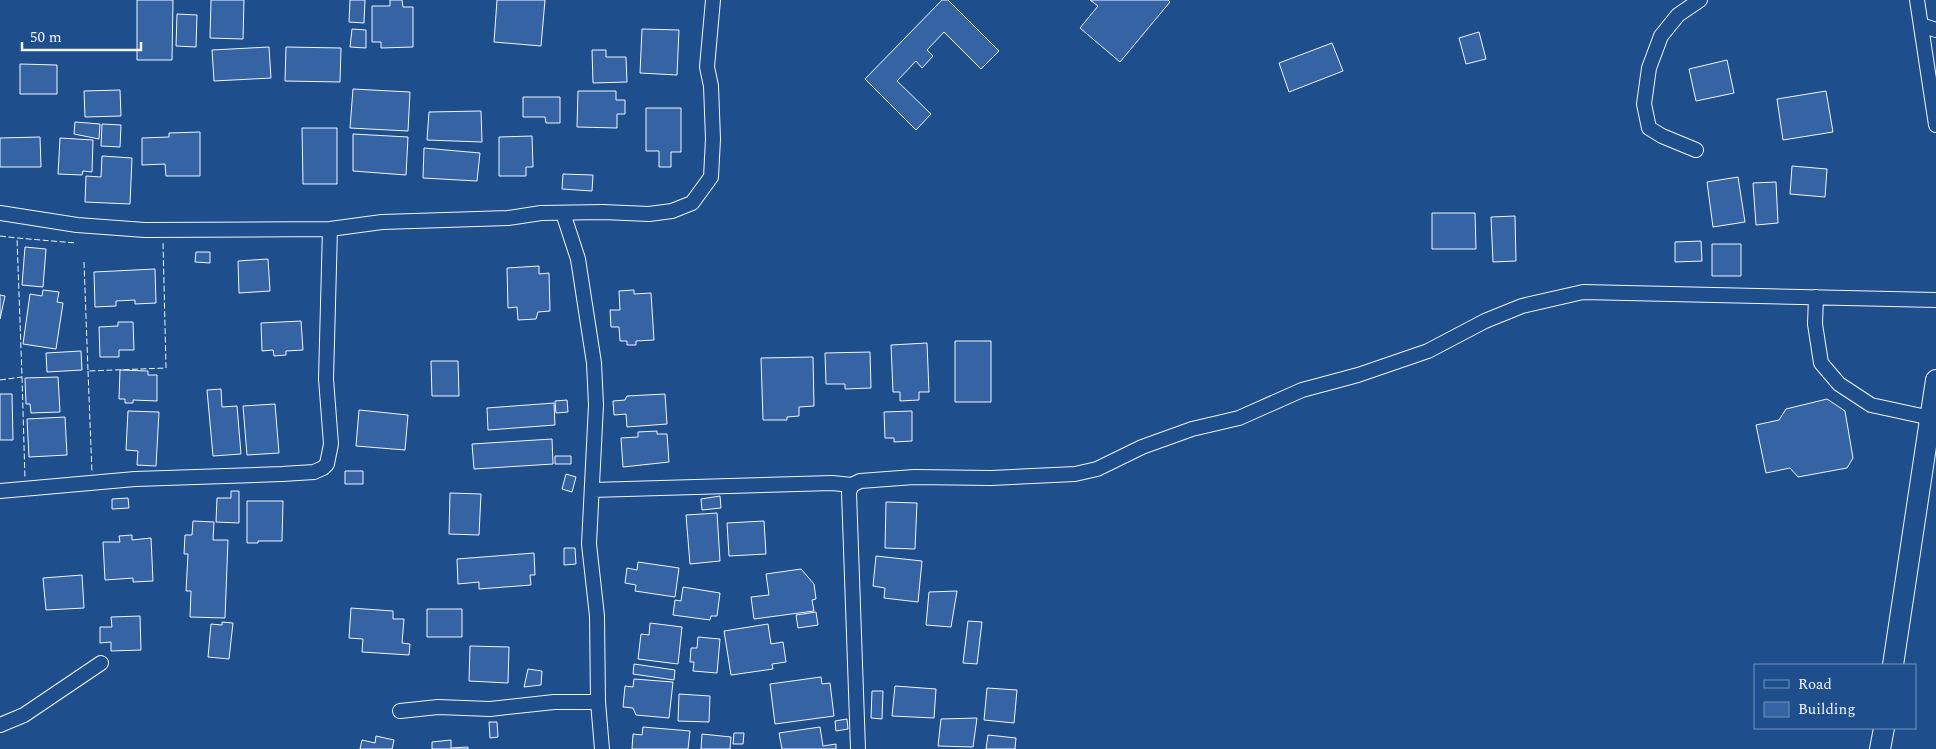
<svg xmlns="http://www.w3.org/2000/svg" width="1936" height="749" font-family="Spectral,serif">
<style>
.building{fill:#3563a3;stroke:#f2f6ff}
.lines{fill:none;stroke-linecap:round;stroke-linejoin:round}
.street-casing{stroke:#f2f6ff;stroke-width:16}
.secondary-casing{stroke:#f2f6ff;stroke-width:22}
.street{stroke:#1f4e8c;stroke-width:14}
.secondary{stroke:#1f4e8c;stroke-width:20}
.fence{stroke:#f2f6ff;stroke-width:1;stroke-dasharray:6 2.5;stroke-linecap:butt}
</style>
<rect width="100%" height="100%" fill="#1f4e8c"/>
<path class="building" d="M 137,0 L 173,0 L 172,60 L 137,60 Z
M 211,0 L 244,0 L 243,39 L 210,38 Z
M 350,0 L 365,0 L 364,23 L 349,22 Z
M 390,0 L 402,0 L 403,7 L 413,7 L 413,47 L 381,48 L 381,42 L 372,42 L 372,6 L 390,6 Z
M 497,0 L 545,0 L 541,46 L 494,42 Z
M 942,0 L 948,0 L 999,51 L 981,69 L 944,32 L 927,50 L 933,56 L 922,68 L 916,61 L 897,81 L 931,114 L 916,130 L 865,79 Z
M 1090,0 L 1168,0 L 1170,2 L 1120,62 L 1080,28 L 1098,6 Z
M 177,14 L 197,15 L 196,47 L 176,46 Z
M 352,29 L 366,30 L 366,48 L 350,47 Z
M 642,29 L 679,30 L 677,75 L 640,73 Z
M 1479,32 L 1486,59 L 1466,64 L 1459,38 Z
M 1332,43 L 1343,71 L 1289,92 L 1279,63 Z
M 269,47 L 271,78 L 214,81 L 212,50 Z
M 286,47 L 341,48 L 340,82 L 285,81 Z
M 592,50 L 606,50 L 606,57 L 626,57 L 627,82 L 593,83 Z
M 1727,60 L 1734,93 L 1696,101 L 1689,69 Z
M 20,64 L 57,65 L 57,94 L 20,94 Z
M 353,89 L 410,92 L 408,131 L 350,128 Z
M 120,90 L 121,116 L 85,117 L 84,91 Z
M 578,91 L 616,91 L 616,100 L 625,100 L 625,114 L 617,114 L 617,128 L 577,127 Z
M 1826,91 L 1833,132 L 1783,140 L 1777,99 Z
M 523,97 L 560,97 L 560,123 L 546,123 L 545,117 L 523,117 Z
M 646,108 L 681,108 L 681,152 L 671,152 L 671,167 L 659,167 L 659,151 L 646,151 Z
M 481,111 L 482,142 L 427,140 L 429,112 Z
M 75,122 L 100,124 L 99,139 L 74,134 Z
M 102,124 L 121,125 L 120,147 L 101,146 Z
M 302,128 L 337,128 L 337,184 L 303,184 Z
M 200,132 L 200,176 L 166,176 L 165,164 L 142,165 L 142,138 L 169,137 L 169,133 Z
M 353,134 L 408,137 L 406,175 L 353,171 Z
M 532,136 L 533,167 L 526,167 L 526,176 L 499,176 L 499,137 Z
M 40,137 L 41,167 L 0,167 L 0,138 Z
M 60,138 L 93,140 L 92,172 L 83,171 L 82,175 L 58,174 Z
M 424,148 L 480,153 L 477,181 L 423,178 Z
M 102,156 L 132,158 L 130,204 L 85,202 L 86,176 L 101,177 Z
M 1792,166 L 1827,169 L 1825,197 L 1790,194 Z
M 563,174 L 593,175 L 592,191 L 562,189 Z
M 1738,177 L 1745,222 L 1713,227 L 1707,182 Z
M 1776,182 L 1778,223 L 1756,225 L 1753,183 Z
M 1432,213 L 1475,213 L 1476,249 L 1432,249 Z
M 1515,216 L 1516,261 L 1493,262 L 1491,217 Z
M 1701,241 L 1702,261 L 1675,262 L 1675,242 Z
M 1712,244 L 1741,244 L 1741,276 L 1712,276 Z
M 25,247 L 46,249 L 43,287 L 22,285 Z
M 196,252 L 210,252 L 210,263 L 195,262 Z
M 268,259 L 270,291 L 239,293 L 238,261 Z
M 539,266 L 539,274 L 549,273 L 550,311 L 538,312 L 536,319 L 518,320 L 517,307 L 508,308 L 507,268 Z
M 155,269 L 156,303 L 135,304 L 135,300 L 116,301 L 116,306 L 95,307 L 94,272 Z
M 43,290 L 59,292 L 57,302 L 63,303 L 56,349 L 23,344 L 30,294 L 42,296 Z
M 634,290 L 634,294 L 651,293 L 654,340 L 636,341 L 636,345 L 627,345 L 627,341 L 620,341 L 619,327 L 611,327 L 610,310 L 620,310 L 619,291 Z
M 0,295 L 5,296 L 0,319 Z
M 301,321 L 303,350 L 286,351 L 286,355 L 274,356 L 273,350 L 262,351 L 261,323 Z
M 118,322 L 133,322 L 134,350 L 119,350 L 119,357 L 100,357 L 99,327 L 118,326 Z
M 955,341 L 991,341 L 991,402 L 955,402 Z
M 927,343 L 929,392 L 919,392 L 919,400 L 900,401 L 900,392 L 893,392 L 891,345 Z
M 81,351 L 82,370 L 47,372 L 46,353 Z
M 870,352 L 871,388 L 845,389 L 845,384 L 826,384 L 825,353 Z
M 813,357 L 814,406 L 799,407 L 799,416 L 787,417 L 787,420 L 763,420 L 761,358 Z
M 431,361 L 458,361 L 459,396 L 432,396 Z
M 120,370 L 148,371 L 148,375 L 157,375 L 157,401 L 133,400 L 133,403 L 125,403 L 125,399 L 119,399 Z
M 58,377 L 60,412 L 31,413 L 30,404 L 26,404 L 25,378 Z
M 221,389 L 222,407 L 237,406 L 241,454 L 213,456 L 207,390 Z
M 0,394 L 12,394 L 13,440 L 0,440 Z
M 665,394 L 667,424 L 627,427 L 626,414 L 614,415 L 613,401 L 625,400 L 627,396 Z
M 1827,399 L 1845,411 L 1853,458 L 1847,468 L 1798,477 L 1790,468 L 1766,473 L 1756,425 L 1779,420 L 1786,409 Z
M 567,400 L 568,412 L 556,413 L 555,401 Z
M 554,403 L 555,425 L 488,430 L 487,408 Z
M 275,404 L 279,453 L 247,455 L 243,406 Z
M 359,410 L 408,415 L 405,450 L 356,446 Z
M 128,411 L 159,412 L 156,466 L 137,465 L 138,451 L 126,450 Z
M 912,411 L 912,441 L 894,442 L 894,438 L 885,438 L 884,412 Z
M 65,417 L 67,455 L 29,457 L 27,419 Z
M 657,431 L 657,434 L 667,434 L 669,462 L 623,467 L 621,438 L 638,437 L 638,432 Z
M 552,439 L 553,464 L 474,469 L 472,444 Z
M 555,456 L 571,456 L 571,464 L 555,464 Z
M 345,471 L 363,471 L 363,484 L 345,484 Z
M 566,474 L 576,477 L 572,492 L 562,489 Z
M 231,491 L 239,491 L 239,523 L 216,522 L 217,498 L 231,498 Z
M 450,493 L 481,494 L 479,535 L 449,534 Z
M 720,496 L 721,508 L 702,510 L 701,499 Z
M 128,498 L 129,508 L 112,509 L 112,499 Z
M 247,501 L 283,501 L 282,541 L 258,541 L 258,543 L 247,543 Z
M 886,502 L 917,503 L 915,549 L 885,548 Z
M 717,513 L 720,561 L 690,564 L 686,515 Z
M 193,521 L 214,522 L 213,540 L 228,540 L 225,618 L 190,617 L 191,591 L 186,591 L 188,554 L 184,554 L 185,535 L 192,535 Z
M 764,521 L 766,554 L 729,556 L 727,523 Z
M 132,535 L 132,540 L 151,538 L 153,581 L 133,582 L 133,578 L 105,580 L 103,542 L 120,542 L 119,536 Z
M 564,548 L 575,548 L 576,564 L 564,565 Z
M 534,553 L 535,575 L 530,575 L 531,585 L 479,589 L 479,582 L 458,584 L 457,559 Z
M 876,556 L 922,561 L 918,602 L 884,598 L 885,588 L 873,586 Z
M 638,562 L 679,568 L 675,597 L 635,591 L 636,585 L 625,583 L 627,568 L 637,570 Z
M 801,569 L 814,584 L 816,599 L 812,600 L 814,611 L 754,619 L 751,597 L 769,595 L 766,574 Z
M 82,575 L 84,608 L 46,610 L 43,578 Z
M 683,587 L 720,593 L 717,616 L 711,616 L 710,620 L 673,615 L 675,600 L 681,601 Z
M 957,591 L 951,627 L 926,625 L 929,592 Z
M 351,608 L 393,611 L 393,619 L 404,619 L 402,643 L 410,644 L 409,655 L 362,652 L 363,639 L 349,638 Z
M 427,609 L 462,609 L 462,637 L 427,637 Z
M 816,612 L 818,625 L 798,628 L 796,615 Z
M 140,616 L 141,650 L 111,651 L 111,642 L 100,643 L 100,627 L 112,627 L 111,617 Z
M 968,621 L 982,622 L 977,664 L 963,663 Z
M 222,622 L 233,623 L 229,659 L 208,657 L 211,624 L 222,625 Z
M 650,623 L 682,627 L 678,664 L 638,659 L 641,634 L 649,635 Z
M 768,624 L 771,644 L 783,642 L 786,662 L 772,664 L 773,669 L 731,675 L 724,631 Z
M 698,637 L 720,639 L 717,673 L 693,671 L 694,662 L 690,662 L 691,648 L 697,648 Z
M 470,646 L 509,647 L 508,683 L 469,681 Z
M 634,664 L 675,670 L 674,680 L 633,674 Z
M 528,669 L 542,671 L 541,685 L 524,687 Z
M 821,677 L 822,684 L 830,683 L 834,716 L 775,724 L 770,684 Z
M 634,679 L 673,682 L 669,718 L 636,715 L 633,708 L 623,707 L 625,686 L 633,687 Z
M 895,686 L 936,689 L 934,718 L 892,716 Z
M 987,688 L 1017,690 L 1014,723 L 984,720 Z
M 872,691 L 883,691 L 882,719 L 871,718 Z
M 679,694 L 710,696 L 709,722 L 678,721 Z
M 977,718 L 973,747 L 938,746 L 941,719 Z
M 847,719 L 848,729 L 836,731 L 835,721 Z
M 489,722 L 497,722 L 498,737 L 490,738 Z
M 643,727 L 690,731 L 688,749 L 632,749 L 633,734 L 642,735 Z
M 820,727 L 823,746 L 836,744 L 836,749 L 782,749 L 779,733 Z
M 734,733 L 744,733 L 743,744 L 733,744 Z
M 702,734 L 731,737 L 730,749 L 701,749 Z
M 988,735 L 1016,738 L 1015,749 L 986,749 Z
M 376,736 L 394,740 L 392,749 L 360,749 L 362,740 L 375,743 Z
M 451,740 L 451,748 L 468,747 L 468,749 L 432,749 L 432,742 Z"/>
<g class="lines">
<g class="street-casing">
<path id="street" d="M 1917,0 L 1936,125
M 1921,25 L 1936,30
M 1696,150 L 1662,136 L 1649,128 L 1644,104 L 1649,68 L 1661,36 L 1678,15 L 1700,0
M 0,213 L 77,225 L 145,230 L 330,229 L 382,222 L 508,218 L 541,213 L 603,212 L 649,214 L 672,211 L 692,203 L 711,177 L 713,139 L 711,86 L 707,67 L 713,0
M 563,213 L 578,259 L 594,363 L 596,405 L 589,544 L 597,616 L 598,702
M 1816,297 L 1815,324 L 1821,363 L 1839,384 L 1871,405 L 1931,418
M 592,490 L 832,483 L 852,485
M 0,491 L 135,479 L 282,474 L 314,472 L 323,468 L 327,464 L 331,444 L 326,379 L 330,229
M 400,711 L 438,707 L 490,709 L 554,702 L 598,702 L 602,749
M 0,725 L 24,715 L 101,663
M 858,749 L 849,492 L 852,485 L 860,481 L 914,477 L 991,478 L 1075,474 L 1097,469 L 1142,447 L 1192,429 L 1239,418 L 1302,390 L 1358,375 L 1428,351 L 1485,321 L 1522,306 L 1583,292 L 1936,300"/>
</g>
<g class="secondary-casing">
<path id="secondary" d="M 1893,665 L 1936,380
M 1880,749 L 1884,728"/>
</g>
<use href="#street" class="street"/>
<use href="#secondary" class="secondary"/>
<path class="fence" d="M 0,236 L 17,238
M 84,262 L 88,371 L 166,368 L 163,242
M 88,371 L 92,473
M 22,377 L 25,479
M 0,380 L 22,377 L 17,238 L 76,243"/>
</g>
<rect x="1754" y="664" width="162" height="65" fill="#1f4e8c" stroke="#7391ba"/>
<rect x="1764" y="680" width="25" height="8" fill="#1f4e8c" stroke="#7391ba"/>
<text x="1798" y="689" font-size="15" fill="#f2f6ff">Road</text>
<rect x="1764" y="702" width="25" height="15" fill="#3563a3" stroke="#7391ba"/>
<text x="1798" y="714" font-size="15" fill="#f2f6ff">Building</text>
<path d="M22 42v8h119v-8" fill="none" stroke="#f2f6ff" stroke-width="2.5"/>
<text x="30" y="42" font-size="15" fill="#f2f6ff" stroke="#1f4e8c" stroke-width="4" paint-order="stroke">50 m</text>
</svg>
